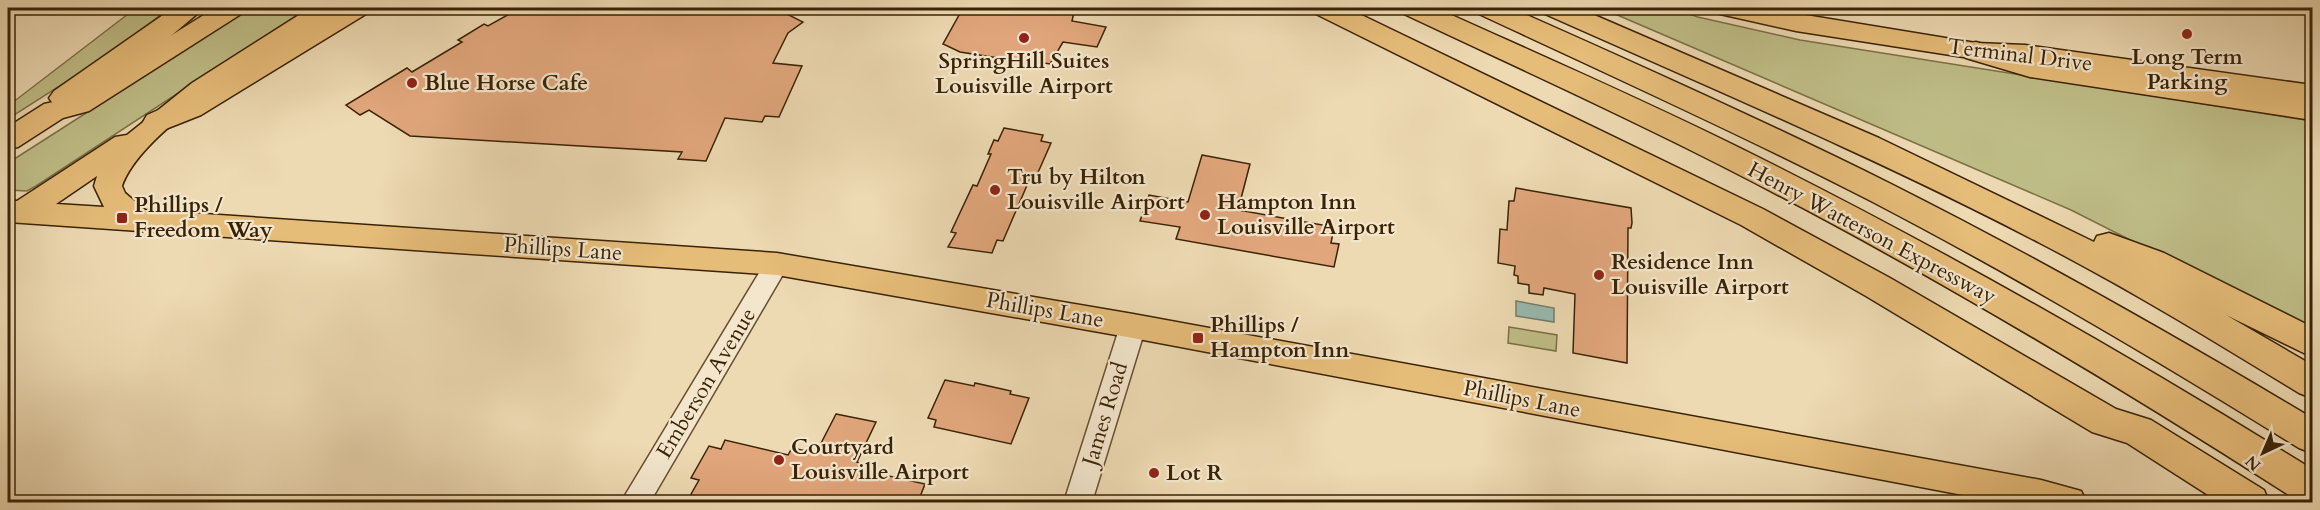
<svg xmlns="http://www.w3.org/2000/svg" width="2320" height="510" font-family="Cardo,serif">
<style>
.green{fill:#bfbd87;stroke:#7c7046;stroke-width:1.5}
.water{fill:#99bab0;stroke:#737e6c;stroke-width:1.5}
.building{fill:#e1a67c;stroke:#3a2305;stroke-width:1.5}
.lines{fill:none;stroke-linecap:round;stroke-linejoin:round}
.minor-casing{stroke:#675030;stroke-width:3}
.major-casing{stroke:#3a2305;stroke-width:3}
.highway-casing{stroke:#3a2305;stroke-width:3}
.minor{fill:#f3e6cd;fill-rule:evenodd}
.major{fill:#e6bc79;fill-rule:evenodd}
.highway{fill:#e6bc79;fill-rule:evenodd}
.poi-dot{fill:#8f2418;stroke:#f3e6cd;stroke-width:2}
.labels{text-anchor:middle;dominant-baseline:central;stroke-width:4.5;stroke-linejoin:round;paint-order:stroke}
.street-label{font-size:22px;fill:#3a2305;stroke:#f3e6cd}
.poi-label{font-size:22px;font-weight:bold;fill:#3a2305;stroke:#f3e6cd;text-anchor:start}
</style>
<rect width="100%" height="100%" fill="#edd9b2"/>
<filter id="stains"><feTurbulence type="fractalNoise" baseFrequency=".00333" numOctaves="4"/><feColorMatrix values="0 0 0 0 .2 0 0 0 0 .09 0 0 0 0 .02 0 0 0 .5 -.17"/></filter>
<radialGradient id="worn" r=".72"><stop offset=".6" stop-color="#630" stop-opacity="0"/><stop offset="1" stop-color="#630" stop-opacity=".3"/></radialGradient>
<path class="green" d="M 136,8 L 170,8 L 102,59 L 8,119 L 8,106 Z
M 250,8 L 308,8 L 36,186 L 27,191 L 8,190 L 8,163 Z
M 1601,8 L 1671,8 L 1698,17 L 1800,40 L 2312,121 L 2312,332 L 2071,210 Z
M 1509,327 L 1557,335 L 1556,351 L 1508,343 Z"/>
<path class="water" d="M 1516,301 L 1554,308 L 1554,322 L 1516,316 Z"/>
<path class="building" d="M 520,8 L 775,8 L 803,22 L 788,33 L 773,63 L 802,66 L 779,117 L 765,116 L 762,122 L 725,118 L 706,161 L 678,159 L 682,152 L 410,136 L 369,110 L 360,115 L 346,105 L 407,68 L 412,72 L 462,42 L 458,40 L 484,24 L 488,26 Z
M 963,8 L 1075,8 L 1072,21 L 1106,27 L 1097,47 L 1063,42 L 1050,64 L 1025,60 L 1024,62 L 960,52 L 943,44 Z
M 1004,128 L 1043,135 L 1041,141 L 1051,143 L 1036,177 L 1031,176 L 1003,241 L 997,240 L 992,253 L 948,247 L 956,233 L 951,232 L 973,185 L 977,186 L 991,154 L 988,154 L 994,140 L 998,141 Z
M 1202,155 L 1250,164 L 1238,210 L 1334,227 L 1331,243 L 1339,244 L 1334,267 L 1176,239 L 1180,227 L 1140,221 L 1149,195 L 1188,202 Z
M 1516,188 L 1631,208 L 1632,223 L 1631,228 L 1628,228 L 1627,363 L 1573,353 L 1575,294 L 1544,288 L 1543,295 L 1529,293 L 1529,285 L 1518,283 L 1518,276 L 1514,275 L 1515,266 L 1498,263 L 1500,229 L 1507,230 L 1509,201 L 1514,201 Z
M 945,380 L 974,386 L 975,383 L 1011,391 L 1010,394 L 1029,398 L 1011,444 L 934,427 L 936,420 L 928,418 Z
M 836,414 L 876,422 L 857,462 L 860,463 L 857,469 L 925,484 L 918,502 L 718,502 L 690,496 L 699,480 L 691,478 L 709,446 L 721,449 L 725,440 L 788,455 L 792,448 L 816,453 Z"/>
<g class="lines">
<g class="minor-casing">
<path id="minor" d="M 777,255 L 786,258 L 789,264 L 650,502 L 621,502 L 768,258 Z
M 1133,316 L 1142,319 L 1146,326 L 1092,502 L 1064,502 L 1120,326 L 1124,319 Z"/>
</g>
<g class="major-casing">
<path id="major" d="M 215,8 L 244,8 L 241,14 L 89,111 L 63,118 L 18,147 L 8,149 L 8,127 L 44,104 L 71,98 Z
M 310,8 L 339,8 L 336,14 C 281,47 142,127 122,186 L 125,193 L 145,210 L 777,253 L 1133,314 L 2041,480 L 2081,491 L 2087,502 L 2000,502 L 1133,338 L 777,275 L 8,222 L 8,200 L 17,201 L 115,137 L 127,135 L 192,83 ZM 97,176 L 94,186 L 104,207 L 56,204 Z
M 1717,8 L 1762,8 L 1976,43 L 2025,45 L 2312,85 L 2312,103 L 2025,61 L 1976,59 L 1796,31 L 1720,14 Z"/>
</g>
<g class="highway-casing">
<path id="highway" d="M 173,8 L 204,8 L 159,46 L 74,105 L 64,108 L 54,105 L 49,98 L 54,91 Z
M 337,8 L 370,8 L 366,14 L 201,115 L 158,132 L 147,129 L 143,122 L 147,115 L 179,101 Z
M 1312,8 L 1347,8 L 1763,209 L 1890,278 L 2116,409 L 2151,420 L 2264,490 L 2269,502 L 2219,502 L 2127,443 L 2092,432 L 1866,296 L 1741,225 L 1316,14 Z
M 1400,8 L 1436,8 C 1542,56 1648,102 1752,154 C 1944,250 2130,356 2312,469 L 2312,502 L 2298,501 C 2113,382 1924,269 1728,169 C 1621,114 1512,65 1404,14 Z
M 1475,8 L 1511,8 C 1639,65 1767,122 1893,185 C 2036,257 2175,336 2312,418 L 2312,453 L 2299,448 C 2159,361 2017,277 1871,201 C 1742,135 1610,75 1479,14 Z
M 1541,8 L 1578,8 L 1879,138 L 2094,242 L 2097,236 L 2109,233 L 2164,253 L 2312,327 L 2312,357 L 2226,315 L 2312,365 L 2312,398 L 2299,393 C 2214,341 2129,289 2040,243 C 1879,159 1711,88 1545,14 Z
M 1976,42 L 2032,59 L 2312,100 L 2312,120 L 2030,77 L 1966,58 L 1962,51 L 1966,44 Z"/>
</g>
<use href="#minor" class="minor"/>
<use href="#major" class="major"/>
<use href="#highway" class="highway"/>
</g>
<g class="poi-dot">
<circle cx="2187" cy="34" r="6"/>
<circle cx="1024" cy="38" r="6"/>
<circle cx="412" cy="83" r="6"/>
<circle cx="995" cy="190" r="6"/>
<circle cx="1205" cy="215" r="6"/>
<rect x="116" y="212" width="12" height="12" rx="3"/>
<circle cx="1599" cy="275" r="6"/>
<rect x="1192" y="332" width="12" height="12" rx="3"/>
<circle cx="779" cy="460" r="6"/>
<circle cx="1154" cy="473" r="6"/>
</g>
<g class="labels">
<g class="street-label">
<text transform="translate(2020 55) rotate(7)">Terminal Drive</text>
<text transform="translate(1872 233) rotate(28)">Henry Watterson Expressway</text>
<text transform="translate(563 249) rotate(4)">Phillips Lane</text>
<text transform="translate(1045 310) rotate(10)">Phillips Lane</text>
<text transform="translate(706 383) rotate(-59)">Emberson Avenue</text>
<text transform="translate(1522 399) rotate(11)">Phillips Lane</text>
<text transform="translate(1105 414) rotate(-73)">James Road</text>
</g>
<g class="poi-label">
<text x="2187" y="57" text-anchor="middle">Long Term<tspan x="2187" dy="25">Parking</tspan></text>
<text x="1024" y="61" text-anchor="middle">SpringHill Suites<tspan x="1024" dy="25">Louisville Airport</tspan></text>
<text x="424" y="83">Blue Horse Cafe</text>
<text x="1007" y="177">Tru by Hilton<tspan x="1007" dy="25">Louisville Airport</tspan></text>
<text x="1217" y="202">Hampton Inn<tspan x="1217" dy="25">Louisville Airport</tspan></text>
<text x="134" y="205">Phillips /<tspan x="134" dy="25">Freedom Way</tspan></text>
<text x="1611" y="262">Residence Inn<tspan x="1611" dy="25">Louisville Airport</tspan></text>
<text x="1210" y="325">Phillips /<tspan x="1210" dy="25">Hampton Inn</tspan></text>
<text x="791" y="447">Courtyard<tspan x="791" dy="25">Louisville Airport</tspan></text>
<text x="1166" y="473">Lot R</text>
</g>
</g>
<rect width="2320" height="510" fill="none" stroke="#edd9b2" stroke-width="30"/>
<rect x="9" y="9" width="2302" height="492" fill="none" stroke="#3a2305" stroke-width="3"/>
<rect x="15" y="15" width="2290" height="480" fill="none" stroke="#3a2305" stroke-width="1.5"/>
<g transform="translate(2263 453) rotate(224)" stroke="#f3e6cd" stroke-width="4.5" paint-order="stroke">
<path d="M0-4.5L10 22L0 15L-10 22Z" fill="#3a2305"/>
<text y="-9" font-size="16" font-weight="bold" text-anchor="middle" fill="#3a2305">N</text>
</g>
<rect width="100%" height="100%" filter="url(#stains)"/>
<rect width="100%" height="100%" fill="url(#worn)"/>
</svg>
